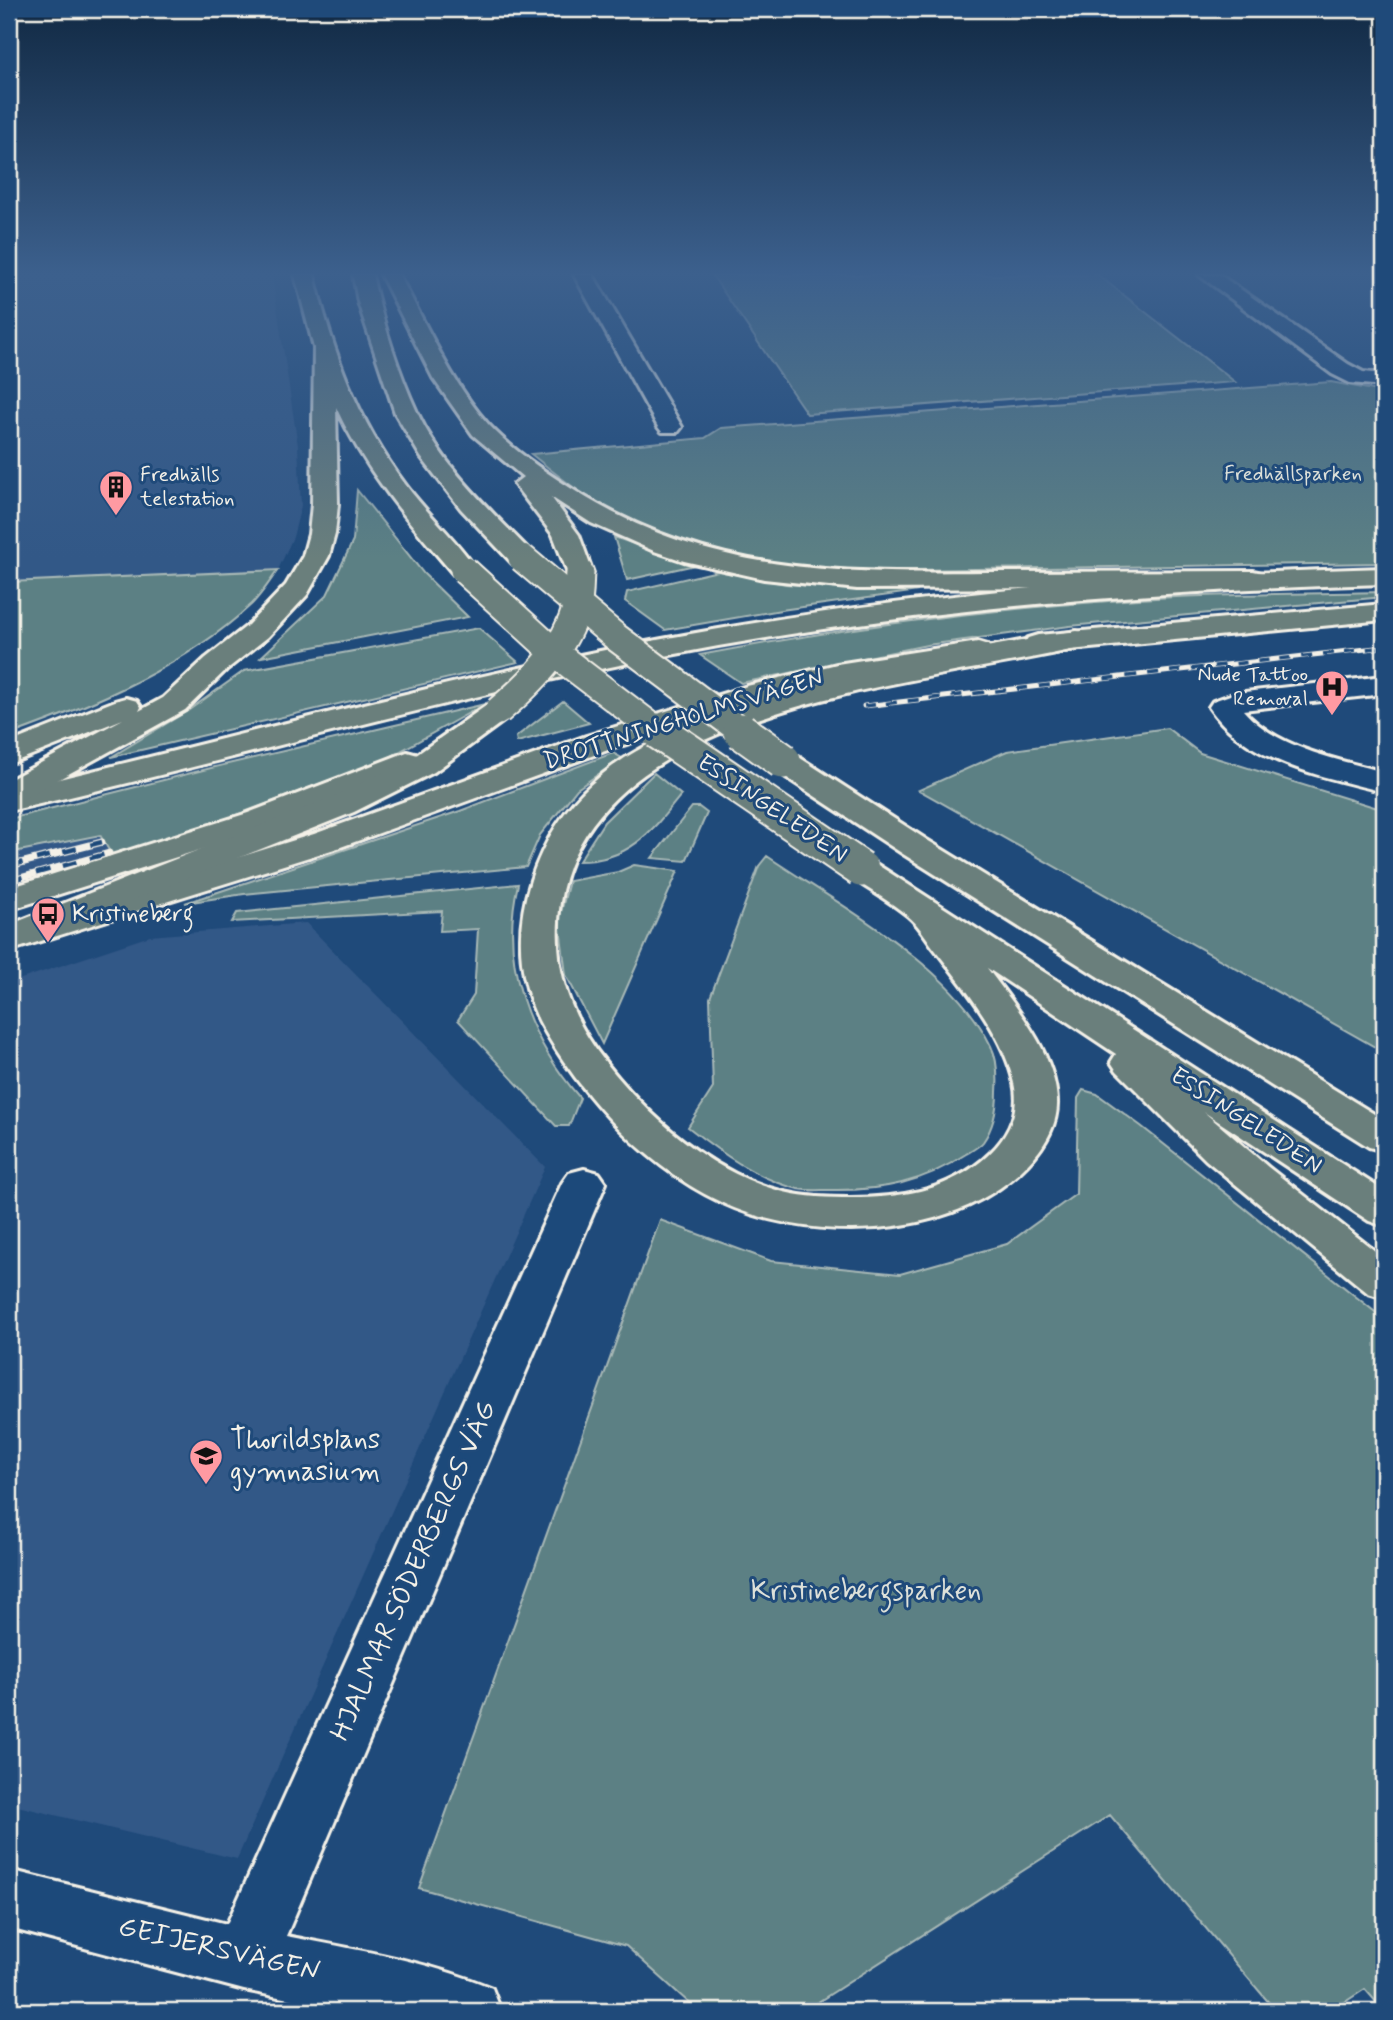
<svg xmlns="http://www.w3.org/2000/svg" width="1393" height="2020" font-family="Mynerve,sans-serif">
<style>
.built{fill:#325887}
.green{fill:#5c8084;stroke:#a8b8b6;stroke-width:2}
.lines{fill:none;stroke-linecap:round;stroke-linejoin:round}
.minor-casing{stroke:#f4f1e8;stroke-width:6}
.major-casing{stroke:#f4f1e8;stroke-width:6}
.highway-casing{stroke:#f4f1e8;stroke-width:6}
.minor{fill:#1f4a7a;fill-rule:evenodd}
.major{fill:#6b7f7c;fill-rule:evenodd}
.highway{fill:#6b7f7c;fill-rule:evenodd}
.rail-far1-casing{stroke:#f4f1e8;stroke-width:5}
.rail-casing{stroke:#f4f1e8;stroke-width:7}
.rail-far1{stroke:#1f4a7a;stroke-width:3.5;stroke-dasharray:11;stroke-linecap:butt}
.rail{stroke:#1f4a7a;stroke-width:4.5;stroke-dasharray:14;stroke-linecap:butt}
.highway-bridge-far1-casing{stroke:#f4f1e8;stroke-width:31;stroke-linecap:butt}
.highway-bridge-casing{stroke:#f4f1e8;stroke-width:39;stroke-linecap:butt}
.highway-bridge-far1{stroke:#6b7f7c;stroke-width:27}
.highway-bridge{stroke:#6b7f7c;stroke-width:35}
.labels{text-anchor:middle;dominant-baseline:central;stroke-width:6;stroke-linejoin:round;paint-order:stroke}
.far-park-label{font-size:21px;fill:#dde0d9;stroke:#1f4a7a}
.far-poi-label{font-size:21px;fill:#f4f1e8;stroke:#1f4a7a;text-anchor:start}
.street-label{font-size:24px;fill:#f4f1e8;stroke:#1f4a7a}
.poi-label{font-size:24px;fill:#f4f1e8;stroke:#1f4a7a;text-anchor:start}
.near-poi-label{font-size:28px;fill:#f4f1e8;stroke:#1f4a7a;text-anchor:start}
.near-street-label{font-size:28px;fill:#f4f1e8;stroke:#1f4a7a}
.near-park-label{font-size:28px;fill:#dde0d9;stroke:#1f4a7a}
</style>
<rect width="100%" height="100%" fill="#1f4a7a"/>
<filter id="ink" filterUnits="userSpaceOnUse"><feTurbulence type="fractalNoise" baseFrequency=".0143" numOctaves="2"/><feDisplacementMap in="SourceGraphic" scale="14" xChannelSelector="R" yChannelSelector="G"/><feConvolveMatrix kernelMatrix="1 2 1 2 8 2 1 2 1" color-interpolation-filters="sRGB"/></filter>
<g filter="url(#ink)">
<path class="built" d="M 34,275 L 272,275 L 298,446 L 301,506 L 293,537 L 278,570 L 9,582 L 9,277 Z
M 100,835 L 113,857 L 9,890 L 9,853 Z
M 306,923 L 545,1167 L 237,1859 L 9,1804 L 9,983 L 150,936 Z"/>
<path class="green" d="M 712,275 L 1098,275 L 1235,382 L 807,414 Z
M 1331,382 L 1373,390 L 1384,389 L 1384,563 L 845,571 C 770,563 690,553 622,518 C 589,501 560,477 531,454 L 705,438 L 721,428 Z
M 357,490 L 424,574 L 468,617 L 261,657 L 327,595 L 353,541 Z
M 614,537 L 695,565 L 627,580 Z
M 278,570 C 270,581 262,594 252,604 C 186,666 93,705 9,735 L 9,582 Z
M 718,571 L 786,584 L 860,590 L 918,591 L 781,610 L 665,630 L 625,601 L 627,592 Z
M 1384,592 L 1384,597 L 1070,626 L 927,645 L 741,683 L 700,655 C 835,629 972,611 1109,601 C 1201,594 1293,594 1384,592 Z
M 479,628 L 518,662 L 111,757 L 189,710 L 244,671 Z
M 563,701 L 589,723 L 517,742 L 516,737 Z
M 485,704 L 386,759 L 172,839 L 113,857 L 100,835 L 9,853 L 9,819 L 215,767 Z
M 1167,728 L 1200,753 L 1384,810 L 1384,1052 L 919,790 L 1007,751 Z
M 613,753 L 622,758 L 577,789 L 540,835 L 526,867 L 244,894 L 185,903 L 460,811 Z
M 654,773 L 681,795 C 652,831 630,861 579,861 L 604,822 Z
M 692,807 L 699,807 L 707,813 L 686,861 L 652,858 Z
M 767,856 C 838,904 953,966 991,1046 C 998,1060 998,1077 997,1092 C 997,1109 993,1128 983,1142 C 979,1147 971,1151 966,1154 C 923,1183 881,1191 830,1190 C 820,1190 808,1191 798,1189 C 757,1179 721,1153 688,1127 L 713,1088 L 710,998 L 759,866 Z
M 634,865 L 678,871 L 602,1044 L 566,975 L 559,920 L 569,881 L 618,872 Z
M 518,884 C 499,962 528,1038 580,1098 L 569,1126 L 556,1126 L 458,1020 L 474,995 L 478,929 L 440,931 L 442,911 L 232,922 L 237,913 Z
M 1083,1090 L 1097,1094 L 1141,1126 L 1384,1319 L 1384,2011 L 1365,1989 L 1331,2011 L 1276,2011 L 1110,1815 L 804,2011 L 698,2011 L 626,1946 L 419,1888 L 660,1220 L 771,1261 L 900,1274 L 1007,1244 L 1076,1194 L 1078,1098 Z"/>
<g class="lines">
<g class="minor-casing">
<path id="minor" d="M 574,275 L 593,275 L 682,427 L 678,432 L 662,432 L 658,427 Z
M 1199,275 L 1220,275 L 1348,364 L 1363,372 L 1384,374 L 1384,386 L 1350,383 L 1332,374 Z
M 1384,676 L 1384,694 L 1243,710 C 1277,749 1337,759 1384,772 L 1384,792 C 1322,776 1247,763 1209,707 L 1213,701 L 1236,693 Z
M 584,1169 L 599,1173 L 606,1183 L 286,1936 C 354,1949 427,1961 492,1988 L 501,2011 L 349,2011 L 244,1990 L 9,1928 L 9,1870 L 227,1924 L 562,1183 L 569,1173 Z"/>
</g>
<g class="major-casing">
<path id="major" d="M 1384,568 L 1384,584 C 1143,591 902,610 665,656 C 444,698 228,762 9,811 L 9,791 C 243,736 476,670 713,630 C 935,591 1159,574 1384,568 Z
M 1384,604 L 1384,620 L 1038,653 L 1028,650 L 1024,644 L 1028,638 L 1038,635 Z
M 978,642 L 988,645 L 992,651 L 988,657 L 837,682 L 768,699 L 608,750 L 338,848 L 9,951 L 9,928 L 314,834 L 586,736 L 747,686 L 837,664 Z
M 407,752 L 418,755 L 423,762 L 418,769 L 272,827 L 9,910 L 9,888 L 248,813 Z"/>
</g>
<g class="highway-casing">
<path id="highway" d="M 295,275 L 314,275 C 332,350 358,422 405,484 C 427,514 456,539 477,570 L 473,576 L 464,578 L 455,576 C 409,522 365,471 336,407 L 338,504 L 335,534 L 329,556 L 307,595 L 268,637 L 226,670 L 185,710 L 21,800 L 9,803 L 9,780 L 123,719 L 9,764 L 9,743 L 115,701 L 126,698 L 137,701 L 141,707 L 139,711 L 163,698 L 206,658 L 248,625 L 286,585 L 303,556 L 309,534 L 312,504 L 314,348 Z
M 353,275 L 372,275 C 382,319 398,371 417,412 C 442,466 490,510 531,552 L 535,558 L 531,564 L 522,566 L 513,564 L 461,509 L 421,457 L 395,413 L 358,302 Z
M 381,275 L 399,275 C 427,325 450,381 488,424 C 511,449 544,471 572,489 C 712,578 846,573 1005,572 C 1087,572 1170,571 1253,571 L 1263,573 L 1267,579 L 1263,585 L 1253,587 L 857,589 L 764,579 L 684,561 L 654,551 L 591,523 L 551,497 L 579,535 L 593,573 L 590,579 L 580,581 L 570,579 L 553,535 L 514,484 L 523,477 L 473,435 L 433,378 Z
M 1077,631 L 1087,634 L 1091,640 L 1087,646 C 931,685 593,699 560,902 C 551,964 568,1016 607,1064 C 657,1127 733,1192 817,1197 C 850,1199 887,1199 920,1191 C 968,1180 1027,1138 1014,1083 C 1003,1033 964,987 933,947 C 926,937 918,924 908,916 C 890,901 868,889 849,876 L 844,869 L 849,862 L 861,859 L 873,862 L 1384,1191 L 1384,1226 L 1369,1221 L 1204,1112 L 1268,1167 L 1384,1258 L 1384,1298 L 1368,1293 L 1206,1160 L 1117,1071 L 1111,1062 L 1116,1054 L 987,968 C 1015,1006 1055,1052 1057,1101 C 1058,1125 1044,1147 1028,1164 C 962,1234 839,1242 751,1214 C 665,1186 591,1110 546,1033 C 518,986 514,932 531,880 C 543,843 565,806 595,781 C 622,756 657,739 691,725 C 813,672 947,655 1077,631 Z
M 498,702 L 509,705 L 513,711 L 509,717 L 434,772 L 354,812 L 9,949 L 9,925 L 330,798 L 412,758 L 487,705 Z
M 783,751 L 794,754 L 927,840 L 1384,1120 L 1384,1151 L 1369,1147 L 903,854 L 772,768 L 767,761 L 772,754 Z"/>
</g>
<use href="#minor" class="minor"/>
<use href="#major" class="major"/>
<use href="#highway" class="highway"/>
<g class="rail-far1-casing">
<path id="rail-far1" d="M 864,706 L 1384,647"/>
</g>
<g class="rail-casing">
<path id="rail" d="M 9,866 L 102,842
M 9,881 L 109,853"/>
</g>
<use href="#rail-far1" class="rail-far1"/>
<use href="#rail" class="rail"/>
<g class="highway-bridge-far1-casing">
<path id="highway-bridge-far1" d="M 522,558 L 617,638 L 744,733
M 464,570 L 556,654 L 660,733
M 498,711 C 531,683 565,650 577,606 C 580,596 579,584 580,573"/>
</g>
<g class="highway-bridge-casing">
<path id="highway-bridge" d="M 658,731 L 861,869
M 741,731 L 783,761"/>
</g>
<use href="#highway-bridge-far1" class="highway-bridge-far1"/>
<use href="#highway-bridge" class="highway-bridge"/>
</g>
</g>
<linearGradient id="sky" x2="0" y2="1"><stop stop-color="#112943"/><stop offset="0.49" stop-color="#3c608d"/><stop offset="1" stop-color="#3c608d" stop-opacity="0"/></linearGradient>
<rect width="1393" height="558" fill="url(#sky)"/>
<defs>
<g id="building-pin" transform="scale(1.75)"><path d="M0 17L-7.5 6A9.5 9.5 0 1 1 7.5 6Z" fill="#ff9aa2" stroke="#1f4a7a"/><path d="M-4-6H4V6H1V3H-1V6H-4ZM-2.5-4.3h1.7v1.8h-1.7ZM.8-4.3h1.7v1.8H.8ZM-2.5-1h1.7V.8h-1.7ZM.8-1h1.7V.8H.8Z" fill="#111"/></g>
<g id="hospital-pin" transform="scale(1.75)"><path d="M0 17L-7.5 6A9.5 9.5 0 1 1 7.5 6Z" fill="#ff9aa2" stroke="#1f4a7a"/><path d="M-5-5h3v3.5h4V-5h3V5h-3V1.5h-4V5h-3Z" fill="#111"/></g>
<g id="bus-pin" transform="scale(1.75)"><path d="M0 17L-7.5 6A9.5 9.5 0 1 1 7.5 6Z" fill="#ff9aa2" stroke="#1f4a7a"/><path d="M-5-6H5V4H4V6H2V4H-2V6H-4V4H-5ZM-3.5-4V0h7V-4ZM-3.5 1.2v1.5H-2V1.2ZM2 1.2v1.5H3.5V1.2Z" fill="#111"/></g>
<g id="school-pin" transform="scale(1.75)"><path d="M0 17L-7.5 6A9.5 9.5 0 1 1 7.5 6Z" fill="#ff9aa2" stroke="#1f4a7a"/><path d="M0-5L7-2L0 1L-7-2ZM-4 1L0 2.5L4 1V4Q0 6-4 4Z" fill="#111"/></g>
</defs>
<g fill-rule="evenodd">
<use href="#building-pin" x="116" y="487"/>
<use href="#hospital-pin" x="1332" y="687"/>
<use href="#bus-pin" x="48" y="914"/>
<use href="#school-pin" x="206" y="1456"/>
</g>
<g class="labels">
<g class="far-park-label">
<text x="1293" y="474">Fredhällsparken</text>
</g>
<g class="far-poi-label">
<text x="140" y="475">Fredhälls<tspan x="140" dy="24">telestation</tspan></text>
<text x="1308" y="675" text-anchor="end">Nude Tattoo<tspan x="1308" dy="24">Removal</tspan></text>
</g>
<g class="street-label">
<text transform="translate(684 720) rotate(-17)">DROTTNINGHOLMSVÄGEN</text>
<text transform="translate(772 809) rotate(34)">ESSINGELEDEN</text>
<text transform="translate(1246 1121) rotate(33)">ESSINGELEDEN</text>
</g>
<g class="poi-label">
<text x="72" y="914">Kristineberg</text>
</g>
<g class="near-poi-label">
<text x="230" y="1440">Thorildsplans<tspan x="230" dy="32">gymnasium</tspan></text>
</g>
<g class="near-street-label">
<text transform="translate(414 1571) rotate(-66)">HJALMAR SÖDERBERGS VÄG</text>
<text transform="translate(219 1950) rotate(13)">GEIJERSVÄGEN</text>
</g>
<g class="near-park-label">
<text x="866" y="1591">Kristinebergsparken</text>
</g>
</g>
<rect width="1393" height="2020" fill="none" stroke="#1f4a7a" stroke-width="35"/>
<rect x="18" y="18" width="1358" height="1985" fill="none" stroke="#f4f1e8" stroke-width="2.5" filter="url(#ink)"/>
</svg>
